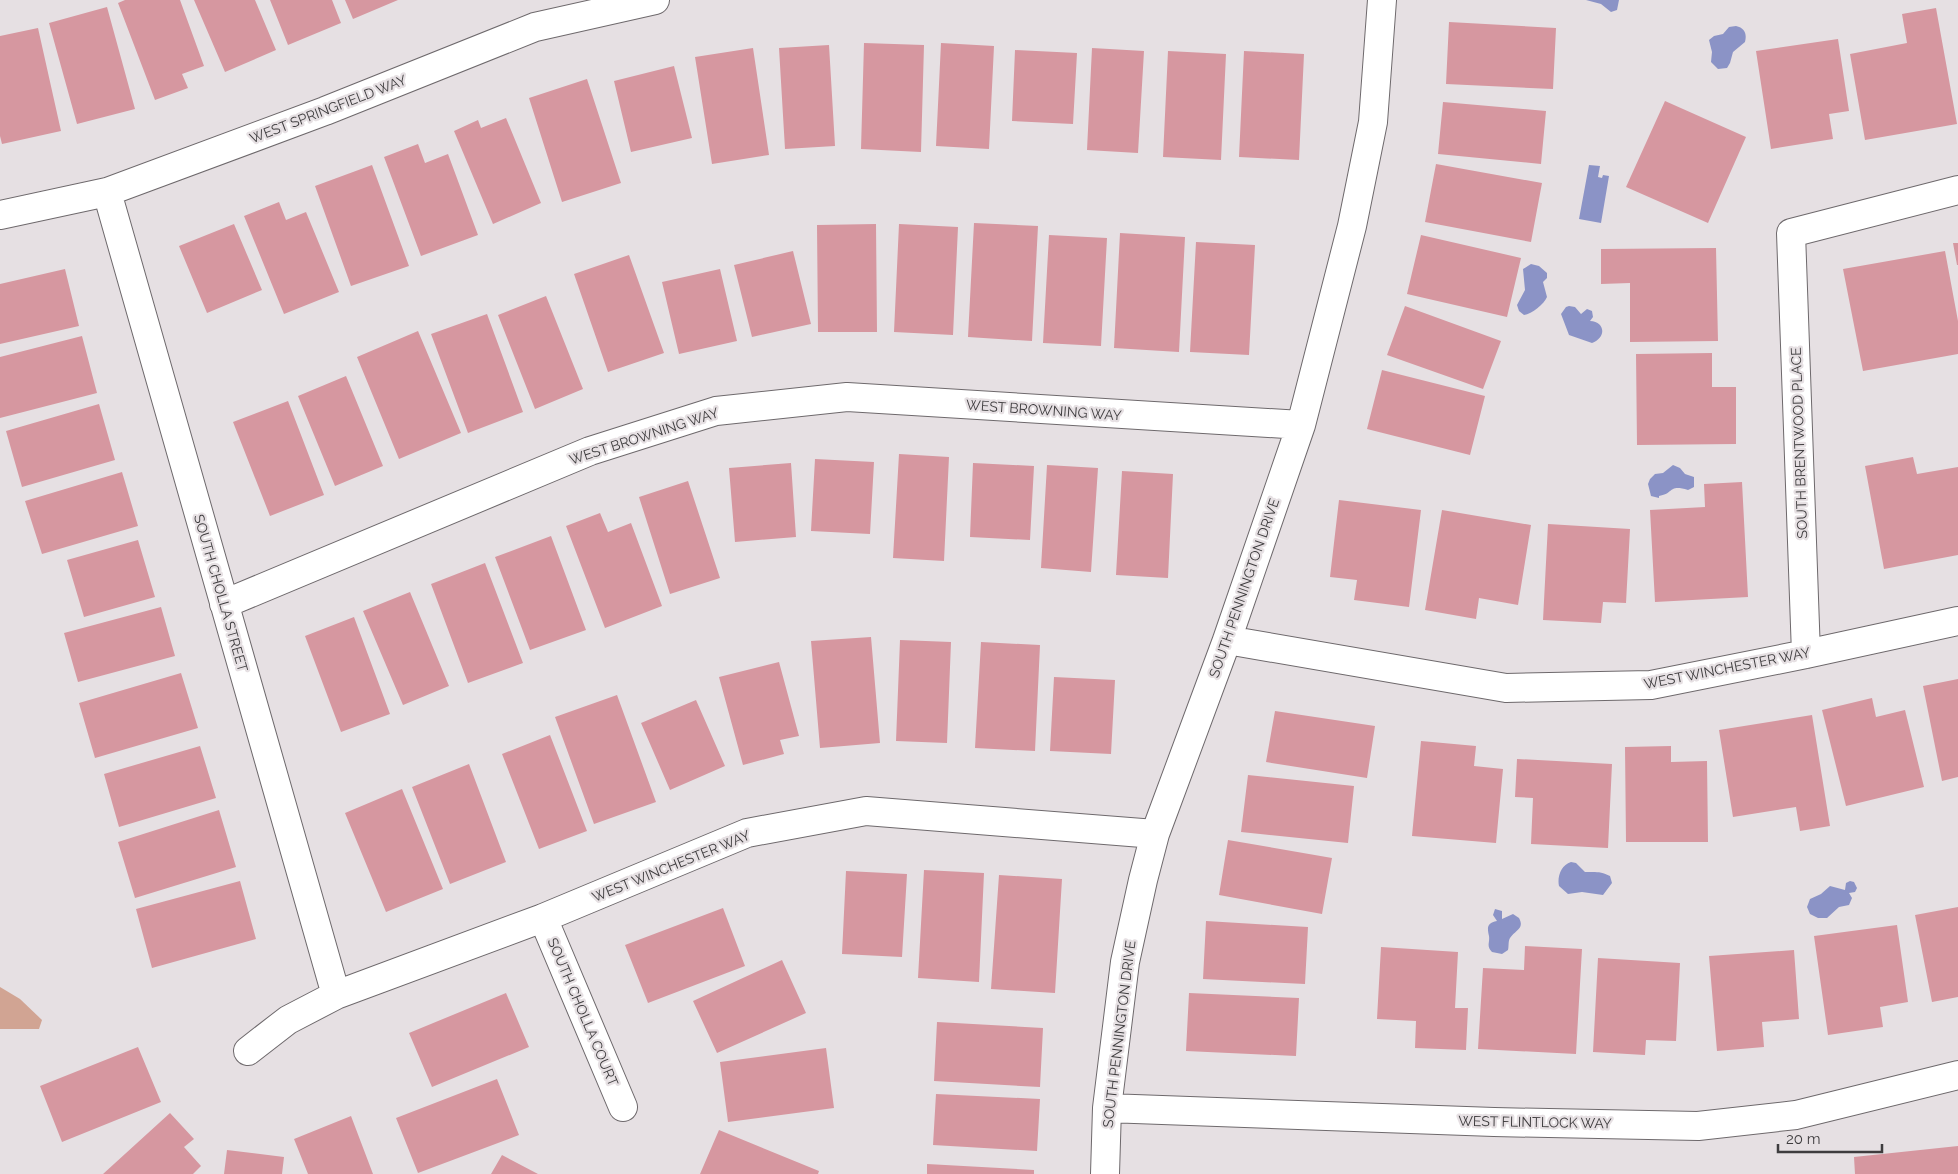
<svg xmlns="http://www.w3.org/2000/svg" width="1958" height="1174" font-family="Raleway,sans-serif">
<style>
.green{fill:#d1a493}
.water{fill:#8b93c6}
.building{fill:#d697a0}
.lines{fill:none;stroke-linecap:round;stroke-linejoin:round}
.minor-casing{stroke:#6e696c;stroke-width:30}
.minor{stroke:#fff;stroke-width:28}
.labels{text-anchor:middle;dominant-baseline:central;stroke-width:4.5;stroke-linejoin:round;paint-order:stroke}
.street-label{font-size:14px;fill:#3e3c3e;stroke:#e6e0e3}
</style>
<rect width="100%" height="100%" fill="#e6e0e3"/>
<path class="green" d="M 0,987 L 20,999 L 42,1020 L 39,1029 L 0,1029 Z"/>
<path class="water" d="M 1586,0 L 1619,0 L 1617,10 L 1611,12 L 1601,4 Z
M 1736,26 C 1745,28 1747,34 1745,42 L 1733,52 L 1730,63 L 1727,68 L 1718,69 L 1711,62 L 1712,52 L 1709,40 L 1714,36 L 1723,34 L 1729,27 Z
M 1589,165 L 1600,166 L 1598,177 L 1602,178 L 1603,175 L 1609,176 L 1601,223 L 1579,219 Z
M 1531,264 L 1539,266 L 1547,273 L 1547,278 L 1543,282 L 1547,297 C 1544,304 1532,314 1524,315 L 1519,311 L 1517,305 L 1525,290 L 1523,269 Z
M 1569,306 L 1575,307 L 1581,314 L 1587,309 L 1592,311 L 1593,317 L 1590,321 C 1606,322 1606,338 1592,343 L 1569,335 L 1561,314 L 1566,307 Z
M 1673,465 L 1680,468 L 1685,474 L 1694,477 L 1694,487 L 1688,490 C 1668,484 1674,494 1659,496 L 1659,498 L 1651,496 L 1648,484 L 1650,479 L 1655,474 L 1663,473 Z
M 1571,862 L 1576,863 L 1585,872 C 1595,872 1601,871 1610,876 L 1612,883 L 1603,895 L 1582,892 L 1568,894 L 1559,886 C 1557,877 1561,865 1571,862 Z
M 1850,881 L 1854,882 L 1857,888 L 1855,892 L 1849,893 L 1852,898 L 1849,905 L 1839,907 L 1827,918 L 1818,918 L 1810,914 L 1807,907 L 1810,899 L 1821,894 L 1830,886 L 1845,890 L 1846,883 Z
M 1495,909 L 1502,911 L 1502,919 L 1513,914 L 1519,918 C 1525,929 1515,930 1510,938 C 1508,941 1509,947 1508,950 L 1502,954 L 1492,952 C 1486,946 1490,943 1489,936 C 1487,927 1487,923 1497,921 L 1493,915 Z"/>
<path class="building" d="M 125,0 L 180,0 L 204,66 L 182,74 L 188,88 L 155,100 L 118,3 Z
M 194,0 L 255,0 L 276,50 L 225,72 Z
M 270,0 L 332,0 L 341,23 L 288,45 Z
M 345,0 L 398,0 L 353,19 Z
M 107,7 L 135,109 L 77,124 L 49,23 Z
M 1936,8 L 1957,124 L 1865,140 L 1850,54 L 1907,43 L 1902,14 Z
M 1449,22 L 1556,28 L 1553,89 L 1446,84 Z
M 38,28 L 61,131 L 2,144 L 0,136 L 0,36 Z
M 1838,39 L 1849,111 L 1829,114 L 1833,139 L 1771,149 L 1756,51 Z
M 864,43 L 924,45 L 921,152 L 861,149 Z
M 941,43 L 994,46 L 989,149 L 936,146 Z
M 829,45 L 835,146 L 785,149 L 779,48 Z
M 753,48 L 769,155 L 712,164 L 695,57 Z
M 1092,48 L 1144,51 L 1138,153 L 1087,150 Z
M 1015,50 L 1077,53 L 1073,124 L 1012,121 Z
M 1168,51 L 1226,54 L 1221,160 L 1163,157 Z
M 1244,51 L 1304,54 L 1299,160 L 1239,157 Z
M 674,66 L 692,138 L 631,152 L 614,81 Z
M 587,79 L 621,183 L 562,202 L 529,98 Z
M 1665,101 L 1746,137 L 1708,223 L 1626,187 Z
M 1443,102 L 1546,111 L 1541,164 L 1438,154 Z
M 506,118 L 541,203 L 493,224 L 454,131 L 478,120 L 481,128 Z
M 418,144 L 425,163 L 448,154 L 478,235 L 421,256 L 384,157 Z
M 1436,164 L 1542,183 L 1531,242 L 1425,222 Z
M 372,165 L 409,266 L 351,286 L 315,186 Z
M 279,202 L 286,220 L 306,212 L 339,292 L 284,314 L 244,216 Z
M 974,223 L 1038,226 L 1032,341 L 968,337 Z
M 234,224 L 262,290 L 207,313 L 179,246 Z
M 876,224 L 877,332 L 818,332 L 817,225 Z
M 899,224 L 958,227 L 953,335 L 894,332 Z
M 1120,233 L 1185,237 L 1179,352 L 1114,348 Z
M 1049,235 L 1107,238 L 1101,346 L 1043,343 Z
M 1421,235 L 1521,258 L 1507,317 L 1407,294 Z
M 1196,242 L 1255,245 L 1249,355 L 1190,352 Z
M 1953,243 L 1958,243 L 1958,265 L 1957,265 Z
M 1716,248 L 1718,341 L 1630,342 L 1630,283 L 1601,284 L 1601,249 Z
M 793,251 L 811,324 L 752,337 L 734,265 Z
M 1945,251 L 1958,321 L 1958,354 L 1863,371 L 1843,269 Z
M 629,255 L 664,353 L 608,372 L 574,274 Z
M 65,269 L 79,326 L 0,344 L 0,284 Z
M 720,269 L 737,341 L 679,354 L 662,282 Z
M 546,296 L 583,389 L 535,409 L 498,315 Z
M 1405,306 L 1501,341 L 1483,389 L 1387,355 Z
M 487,314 L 523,412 L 468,433 L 431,334 Z
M 418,331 L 461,433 L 399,459 L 357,357 Z
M 82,336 L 97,393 L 0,418 L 0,357 Z
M 1712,353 L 1712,387 L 1736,387 L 1736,444 L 1637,445 L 1636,354 Z
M 1382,370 L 1485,396 L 1470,455 L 1367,429 Z
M 346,376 L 383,466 L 335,486 L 298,396 Z
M 288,401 L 324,495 L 270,516 L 233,422 Z
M 99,404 L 115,460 L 22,487 L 6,431 Z
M 899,454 L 949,457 L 944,561 L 893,558 Z
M 1913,457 L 1917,474 L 1958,467 L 1958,555 L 1884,569 L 1865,466 Z
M 815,459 L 874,462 L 870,534 L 811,531 Z
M 791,463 L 796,537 L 735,542 L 729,468 Z
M 973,463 L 1034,466 L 1030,540 L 970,537 Z
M 1047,465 L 1098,468 L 1091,572 L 1041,568 Z
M 1122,471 L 1173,474 L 1168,578 L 1116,575 Z
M 122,472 L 138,526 L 42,554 L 25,501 Z
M 688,481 L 720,578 L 670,594 L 639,497 Z
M 1742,482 L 1748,597 L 1655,602 L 1650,510 L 1705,507 L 1704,484 Z
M 1339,500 L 1421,510 L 1409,607 L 1354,600 L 1357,580 L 1330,577 Z
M 1442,510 L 1531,525 L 1518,605 L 1479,598 L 1476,619 L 1425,610 Z
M 600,513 L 608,532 L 631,523 L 662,606 L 605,628 L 566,526 Z
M 1548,524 L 1630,529 L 1626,603 L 1603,602 L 1601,623 L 1543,620 Z
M 551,536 L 586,630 L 530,650 L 495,557 Z
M 138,540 L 155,597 L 84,617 L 67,560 Z
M 485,563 L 523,663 L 468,683 L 431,584 Z
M 410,592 L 449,686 L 403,705 L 363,611 Z
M 161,607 L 175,656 L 78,682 L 64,633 Z
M 354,617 L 390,714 L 341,732 L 305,636 Z
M 871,637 L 880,743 L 820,748 L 811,641 Z
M 900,640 L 951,642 L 947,743 L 896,741 Z
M 981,642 L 1040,645 L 1035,751 L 975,748 Z
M 779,662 L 799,736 L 780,740 L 784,754 L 743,765 L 719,677 Z
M 181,673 L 198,728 L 95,758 L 79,703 Z
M 1054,677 L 1115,680 L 1111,754 L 1050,751 Z
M 1958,679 L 1958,777 L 1942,781 L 1923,686 Z
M 617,695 L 656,802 L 594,824 L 555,717 Z
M 1872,698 L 1876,717 L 1905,710 L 1924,787 L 1846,806 L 1822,710 Z
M 696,700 L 725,766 L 670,790 L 641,723 Z
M 1275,711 L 1375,726 L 1367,778 L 1266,762 Z
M 1812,715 L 1830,826 L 1800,831 L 1796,807 L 1733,817 L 1719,730 Z
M 550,735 L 587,831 L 539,849 L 502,754 Z
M 1421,741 L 1476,746 L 1474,766 L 1503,769 L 1496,843 L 1412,836 Z
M 200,746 L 216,798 L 119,827 L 104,774 Z
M 1671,746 L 1671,762 L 1707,761 L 1708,842 L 1626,842 L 1625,747 Z
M 1517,759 L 1612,764 L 1608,848 L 1531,844 L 1533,798 L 1515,797 Z
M 469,764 L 506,862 L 450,884 L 412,787 Z
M 1248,775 L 1354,786 L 1348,843 L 1241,832 Z
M 402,789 L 443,889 L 386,912 L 345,813 Z
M 219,810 L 236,867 L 135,898 L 118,842 Z
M 1228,840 L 1332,858 L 1322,914 L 1219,895 Z
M 924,870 L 984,873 L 979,982 L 918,978 Z
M 846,871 L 907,874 L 902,957 L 842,954 Z
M 999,875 L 1062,879 L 1055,993 L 991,989 Z
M 240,881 L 256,939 L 152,968 L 136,909 Z
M 1958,907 L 1958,997 L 1932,1002 L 1915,915 Z
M 723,908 L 745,966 L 648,1003 L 625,945 Z
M 1206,921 L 1308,927 L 1305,984 L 1203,979 Z
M 1897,925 L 1908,1002 L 1880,1007 L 1883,1027 L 1828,1035 L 1814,936 Z
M 1525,946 L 1582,949 L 1576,1054 L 1478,1049 L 1483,968 L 1524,970 Z
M 1381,947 L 1458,952 L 1455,1008 L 1468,1008 L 1466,1050 L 1415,1048 L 1416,1021 L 1377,1019 Z
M 1794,950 L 1799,1019 L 1762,1022 L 1764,1047 L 1717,1051 L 1709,956 Z
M 1598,958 L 1680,963 L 1676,1041 L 1646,1040 L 1645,1055 L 1593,1052 Z
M 782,960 L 806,1013 L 717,1053 L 693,1001 Z
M 506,993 L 529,1047 L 432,1087 L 409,1033 Z
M 1189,993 L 1299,998 L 1296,1056 L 1186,1051 Z
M 937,1022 L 1043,1028 L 1040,1087 L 934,1081 Z
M 138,1047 L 161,1102 L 62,1142 L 40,1086 Z
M 826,1048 L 834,1108 L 728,1122 L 720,1062 Z
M 497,1079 L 519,1135 L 418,1173 L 396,1118 Z
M 936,1094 L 1040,1099 L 1037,1151 L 933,1145 Z
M 170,1113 L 194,1139 L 184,1147 L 201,1166 L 193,1174 L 103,1174 Z
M 351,1116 L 373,1174 L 308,1174 L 294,1139 Z
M 719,1130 L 819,1171 L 818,1174 L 700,1174 Z
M 1958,1146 L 1958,1174 L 1855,1174 L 1854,1157 Z
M 227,1150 L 284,1157 L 282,1174 L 224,1174 Z
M 502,1155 L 538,1174 L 491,1174 Z
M 927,1164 L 1034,1170 L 1034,1174 L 927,1174 Z"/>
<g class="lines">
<g class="minor-casing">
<path id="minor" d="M 107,192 L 336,995
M 0,215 L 107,192 L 325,111 L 535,27 L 655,0
M 224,604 L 590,451 L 716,411 L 847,397 L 1301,425
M 1227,640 L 1506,688 L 1651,685 L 1806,654 L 1958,621
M 1806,654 L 1791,233 L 1958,190
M 543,918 L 623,1107
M 248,1051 L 288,1020 L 336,995 L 543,918 L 747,833 L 866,811 L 1155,834
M 1107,1108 L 1494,1122 L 1698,1126 L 1796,1115 L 1958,1075
M 1105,1174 L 1107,1108 L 1125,962 L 1143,880 L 1155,834 L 1227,640 L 1301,425 L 1352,226 L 1373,122 L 1382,0"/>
</g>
<use href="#minor" class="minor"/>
</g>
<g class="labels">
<g class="street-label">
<text transform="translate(328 109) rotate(-21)">WEST SPRINGFIELD WAY</text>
<text transform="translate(1044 410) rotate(4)">WEST BROWNING WAY</text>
<text transform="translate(644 436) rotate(-18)">WEST BROWNING WAY</text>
<text transform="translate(1799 443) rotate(-92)">SOUTH BRENTWOOD PLACE</text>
<text transform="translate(1244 588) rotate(-71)">SOUTH PENNINGTON DRIVE</text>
<text transform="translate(221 593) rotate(74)">SOUTH CHOLLA STREET</text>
<text transform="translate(1727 668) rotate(-11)">WEST WINCHESTER WAY</text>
<text transform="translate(671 866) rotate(-22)">WEST WINCHESTER WAY</text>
<text transform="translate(583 1012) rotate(67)">SOUTH CHOLLA COURT</text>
<text transform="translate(1119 1034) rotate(-83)">SOUTH PENNINGTON DRIVE</text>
<text transform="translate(1535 1122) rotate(1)">WEST FLINTLOCK WAY</text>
</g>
</g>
<path d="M1778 1144v8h104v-8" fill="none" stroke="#3e3c3e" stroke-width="2.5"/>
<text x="1786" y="1144" font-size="15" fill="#3e3c3e" stroke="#e6e0e3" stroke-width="4" paint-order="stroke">20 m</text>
</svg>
